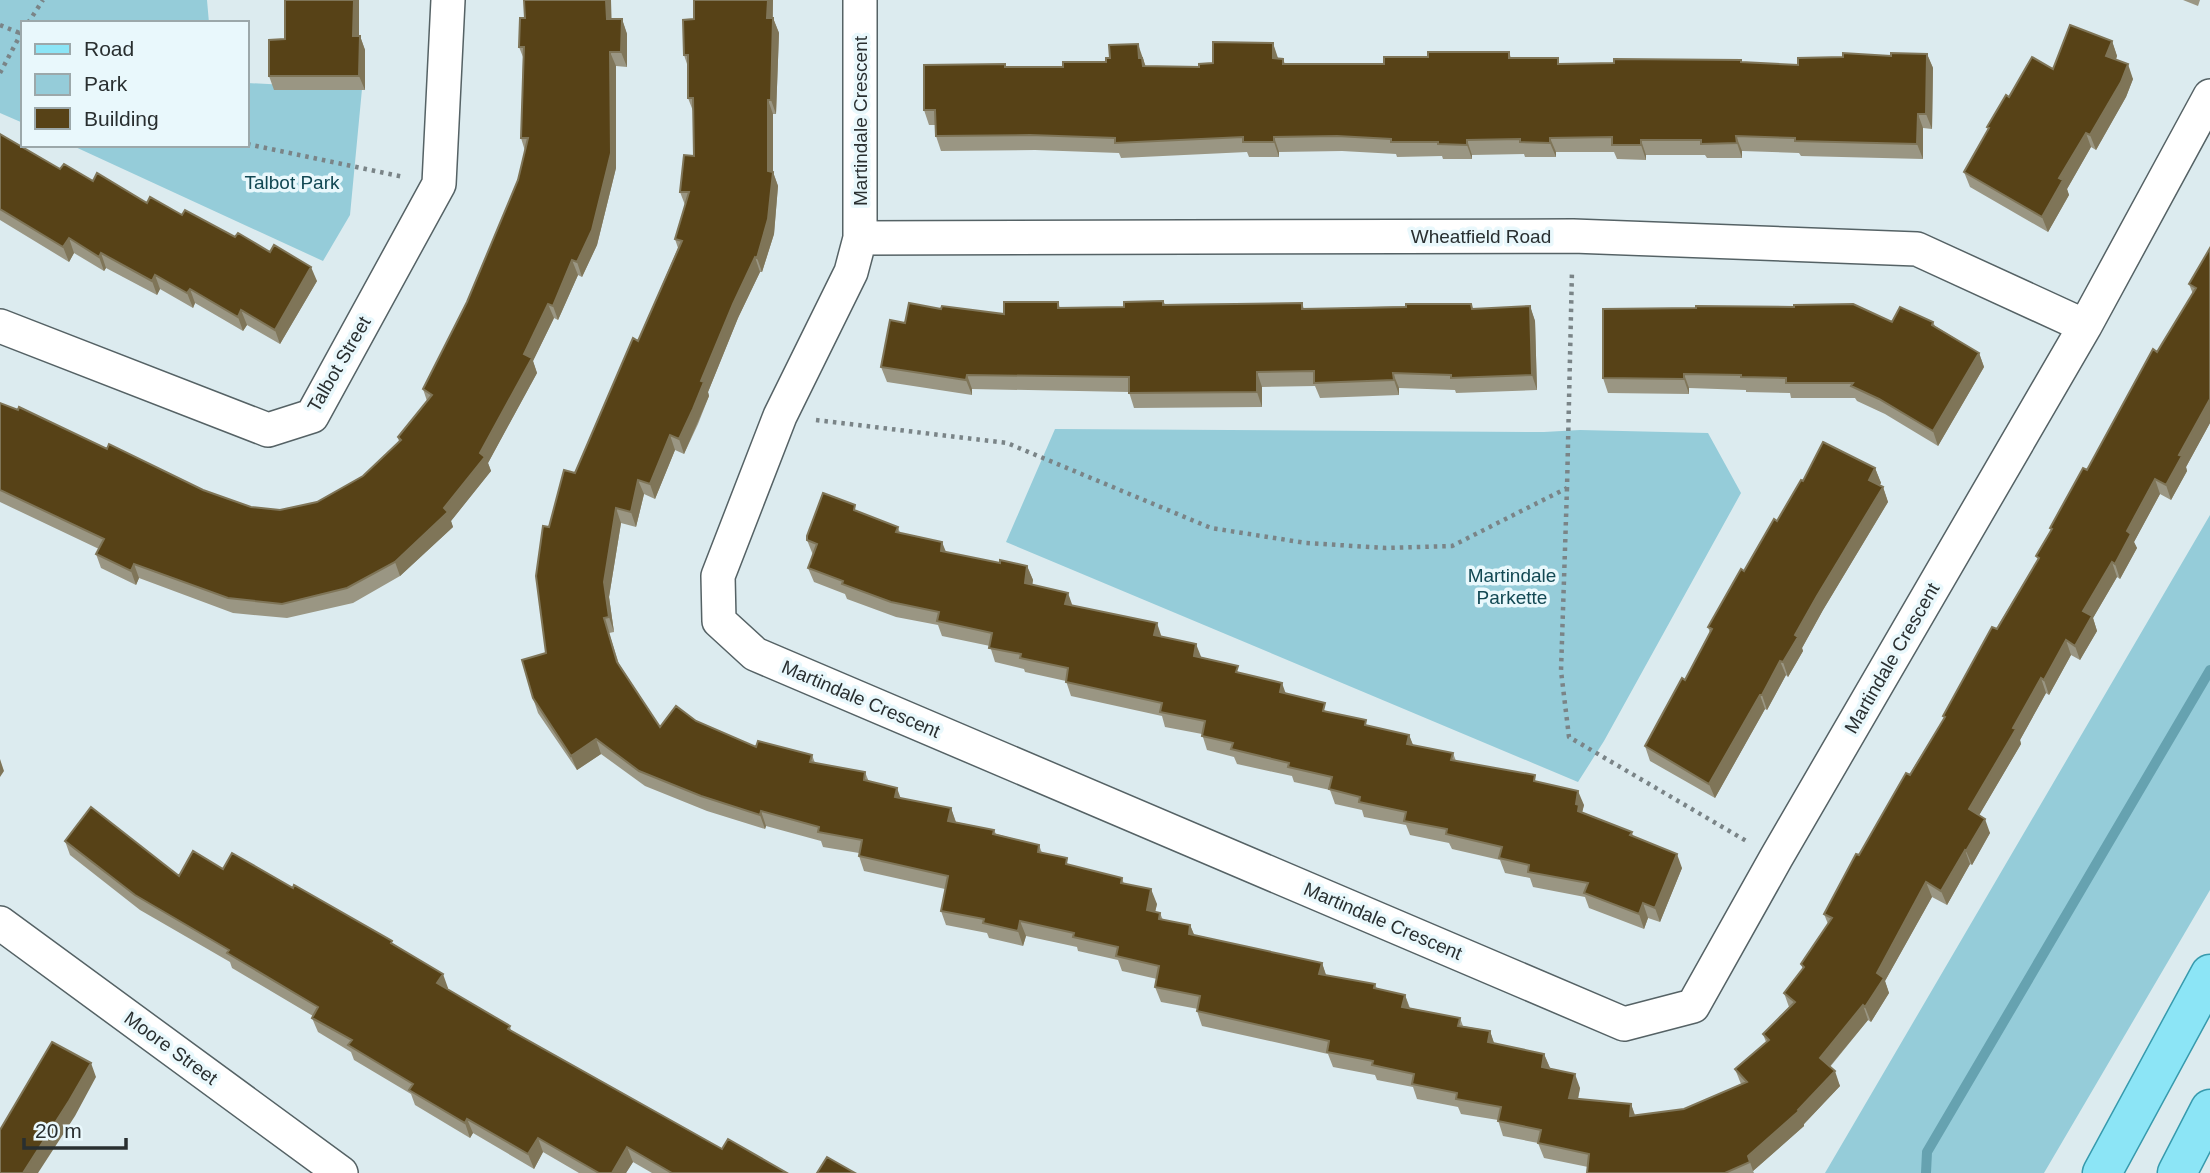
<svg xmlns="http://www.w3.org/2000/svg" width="2210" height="1173" font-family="Helvetica,sans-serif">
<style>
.green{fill:#95ccd9}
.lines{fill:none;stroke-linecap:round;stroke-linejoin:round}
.stream{stroke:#66a2b0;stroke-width:10}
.minor-casing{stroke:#556265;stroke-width:36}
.major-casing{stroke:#379aad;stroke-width:41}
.path{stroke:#7a8487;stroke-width:4.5;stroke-dasharray:3.5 5;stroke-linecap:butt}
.minor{stroke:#fff;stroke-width:33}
.major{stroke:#8ce5f6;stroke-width:38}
.wall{fill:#9a9683}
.shaded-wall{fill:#7f7558}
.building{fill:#574217;stroke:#7f7558;stroke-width:2}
.labels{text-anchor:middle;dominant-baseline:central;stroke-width:7;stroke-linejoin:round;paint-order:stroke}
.street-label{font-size:19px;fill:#292f30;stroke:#e9f8fc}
.park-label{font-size:19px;fill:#124853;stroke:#e9f8fc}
</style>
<rect width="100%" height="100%" fill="#dcebef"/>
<path class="green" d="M 0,0 L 207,0 L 209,23 L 23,23 L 23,123 L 0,113 Z
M 247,83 L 362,89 L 350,215 L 323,261 L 71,145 L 247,145 Z
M 1055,429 L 1544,432 L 1580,430 L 1708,433 L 1741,493 L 1604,741 L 1578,782 L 1006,542 Z
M 2210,515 L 2210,890 L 2044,1173 L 1825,1173 Z"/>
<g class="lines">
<path class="stream" d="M 1926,1173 L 1927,1152 L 2210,670"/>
<g class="minor-casing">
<path id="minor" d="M 860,0 L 860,238 L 851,272 L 780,416 L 718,576 L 719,621 L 755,654 L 1624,1024 L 1693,1006 L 1776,858 L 2085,326 L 2210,96
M 860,238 L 1573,236 L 1917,249 L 2085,326
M 0,326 L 268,430 L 312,416 L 439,184 L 448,0
M 0,923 L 341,1173"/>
</g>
<g class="major-casing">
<path id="major" d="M 2102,1173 L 2210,974
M 2177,1173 L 2210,1109"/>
</g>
<path class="path" d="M 28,23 L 43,0
M 0,25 L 22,34
M 0,73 L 23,30
M 247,144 L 404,177
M 816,420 L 1007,443 L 1211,528 L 1306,543 L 1386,548 L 1452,546 L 1567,488 L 1572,270
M 1567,488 L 1561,671 L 1569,737 L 1748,842"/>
<use href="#minor" class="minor"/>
<use href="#major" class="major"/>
</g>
<path class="wall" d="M 694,0 L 773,0 L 773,18 L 779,33 L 776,114 L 773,114 L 773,172 L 778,186 L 774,234 L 762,272 L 760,272 L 738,318 L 708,392 L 709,396 L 698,424 L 684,454 L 675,450 L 655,499 L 644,494 L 636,527 L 621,523 L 609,597 L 614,632 L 609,633 L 619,664 L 660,727 L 696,721 L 756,747 L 812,755 L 815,763 L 865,772 L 869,782 L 901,798 L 951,808 L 956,822 L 994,830 L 996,834 L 1039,845 L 1042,853 L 1070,865 L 1122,878 L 1124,884 L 1157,904 L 1155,912 L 1160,913 L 1163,920 L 1190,925 L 1194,935 L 1322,963 L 1326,975 L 1375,984 L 1377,989 L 1405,995 L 1410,1008 L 1460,1018 L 1463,1026 L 1490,1031 L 1494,1043 L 1544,1054 L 1550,1068 L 1580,1088 L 1578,1099 L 1631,1104 L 1635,1115 L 1684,1109 L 1741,1084 L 1735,1069 L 1766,1042 L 1763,1034 L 1789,1007 L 1784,993 L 1803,969 L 1801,964 L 1828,924 L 1824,914 L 1859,855 L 1944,719 L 1943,716 L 2038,560 L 2036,556 L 2051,531 L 2050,528 L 2087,470 L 2193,294 L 2189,284 L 2210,248 L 2210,423 L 2186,467 L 2187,471 L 2171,500 L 2160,494 L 2134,542 L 2137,548 L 2120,579 L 2117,577 L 2093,618 L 2097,631 L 2080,660 L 2071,655 L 2049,695 L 2046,693 L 2020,740 L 2021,744 L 1979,815 L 1990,833 L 1972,865 L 1970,864 L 1947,905 L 1932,897 L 1885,981 L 1889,993 L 1871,1022 L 1868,1020 L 1830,1067 L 1840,1086 L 1804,1124 L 1804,1126 L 1753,1171 L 1754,1173 L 1587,1173 L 1588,1167 L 1544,1158 L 1538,1143 L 1503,1136 L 1498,1120 L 1461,1114 L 1458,1107 L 1417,1099 L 1413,1087 L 1377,1080 L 1375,1075 L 1333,1067 L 1328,1054 L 1202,1026 L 1197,1011 L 1198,1009 L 1161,1002 L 1155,987 L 1157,979 L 1122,971 L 1118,960 L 1078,951 L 1077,947 L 1026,936 L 1023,946 L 989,938 L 987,933 L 946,925 L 941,911 L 945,889 L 864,871 L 859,856 L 859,853 L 823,847 L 821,841 L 766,826 L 765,829 L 707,811 L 645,786 L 601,754 L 577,770 L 538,713 L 533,698 L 546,653 L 549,527 L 638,341 L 678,248 L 675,239 L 685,205 L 680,192 L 694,156 L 693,111 L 688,98 L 688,67 L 684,55 L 694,19 Z
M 2183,0 L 2200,0 L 2198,6 Z
M 612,19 L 622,19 L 627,34 L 627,67 L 616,66 L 616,168 L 597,245 L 582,277 L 578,275 L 558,320 L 554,318 L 533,361 L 537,373 L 488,463 L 491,471 L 451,521 L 453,527 L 400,576 L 353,603 L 287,618 L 233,613 L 139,578 L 136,585 L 101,568 L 96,554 L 99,549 L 0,502 L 0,403 L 203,490 L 251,507 L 280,510 L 317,502 L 363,476 L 399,442 L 398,437 L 427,401 L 423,389 L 467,302 L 518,180 L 525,151 L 521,138 L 523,57 L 519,47 Z
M 360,36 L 365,50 L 365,90 L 274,90 L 269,76 L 285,39 Z
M 2112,41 L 2117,56 L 2116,60 L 2133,79 L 2126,97 L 2096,150 L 2091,147 L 2067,189 L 2069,195 L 2048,232 L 1970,187 L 1964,172 L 1988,130 L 1987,127 L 2053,69 Z
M 1509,52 L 1511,58 L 1560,64 L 1741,60 L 1742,63 L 1798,65 L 1843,57 L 1927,54 L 1933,68 L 1932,129 L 1923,128 L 1923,159 L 1801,156 L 1799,153 L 1742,151 L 1742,158 L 1707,158 L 1705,155 L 1646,155 L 1646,160 L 1617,159 L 1614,152 L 1556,152 L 1556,157 L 1525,157 L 1524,154 L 1472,155 L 1472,159 L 1443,159 L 1442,156 L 1397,157 L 1396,154 L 1342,151 L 1279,152 L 1279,157 L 1249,157 L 1247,152 L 1121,158 L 1119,153 L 1035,150 L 941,151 L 936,136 L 936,125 L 929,125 L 924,110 L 1006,67 L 1063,67 L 1143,58 L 1145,66 L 1199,67 L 1213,63 L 1278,59 L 1283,59 L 1285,64 L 1384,64 L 1428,57 Z
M 0,134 L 60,169 L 147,203 L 182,215 L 317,281 L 280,344 L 247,325 L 243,331 L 195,303 L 193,308 L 160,289 L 157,295 L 106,268 L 104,271 L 74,253 L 69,262 L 0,220 Z
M 1163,301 L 1165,304 L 1302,303 L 1304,309 L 1471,304 L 1473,309 L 1530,306 L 1535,321 L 1537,390 L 1456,393 L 1455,390 L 1399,388 L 1399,395 L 1320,398 L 1315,386 L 1262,387 L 1262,407 L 1134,408 L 1129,392 L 972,389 L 972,395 L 887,382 L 881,367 L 905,323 L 941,309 L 1004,314 L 1058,302 L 1060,308 L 1124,307 Z
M 1794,307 L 1892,322 L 1933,322 L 1935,326 L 1979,353 L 1984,367 L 1938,446 L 1885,414 L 1857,401 L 1855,398 L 1791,398 L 1790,393 L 1746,392 L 1746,390 L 1689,388 L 1689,394 L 1608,393 L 1603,378 Z
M 1875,468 L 1881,483 L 1879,485 L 1883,487 L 1888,502 L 1823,610 L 1802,648 L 1803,651 L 1788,677 L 1786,675 L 1767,710 L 1765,709 L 1715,798 L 1650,761 L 1645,746 L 1685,680 L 1710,633 L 1708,627 L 1803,481 Z
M 858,512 L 898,527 L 900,533 L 946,552 L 1000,563 L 1027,566 L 1033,580 L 1032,585 L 1072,605 L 1162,637 L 1201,658 L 1241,673 L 1328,712 L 1368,726 L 1409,735 L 1413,745 L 1453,753 L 1456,761 L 1538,782 L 1584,805 L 1582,812 L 1632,832 L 1633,836 L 1682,868 L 1660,922 L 1648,918 L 1644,929 L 1589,908 L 1585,897 L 1533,887 L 1530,878 L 1505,873 L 1500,860 L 1452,849 L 1449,843 L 1410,835 L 1406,825 L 1364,817 L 1362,810 L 1335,804 L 1330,790 L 1294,782 L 1292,776 L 1237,764 L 1234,757 L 1207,750 L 1202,734 L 1165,727 L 1162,716 L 1071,696 L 1066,681 L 1025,672 L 1024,669 L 995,662 L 990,646 L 942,636 L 938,625 L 896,617 L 847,599 L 845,594 L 814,582 L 808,568 L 813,555 L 807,540 Z
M 65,841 L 179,876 L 223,869 L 293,888 L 394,944 L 448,988 L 447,989 L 510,1026 L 511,1031 L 722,1149 L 787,1173 L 652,1173 L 633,1162 L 626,1173 L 579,1173 L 543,1152 L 534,1169 L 473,1133 L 470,1138 L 415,1105 L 411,1094 L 354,1060 L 351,1052 L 318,1032 L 312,1018 L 313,1016 L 232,968 L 230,962 L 140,910 L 70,855 Z"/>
<path class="shaded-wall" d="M 354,0 L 359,0 L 359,50 L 353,36 Z
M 606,0 L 611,0 L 612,34 L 607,19 Z
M 768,0 L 773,0 L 772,33 L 767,18 Z
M 773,18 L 779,33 L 776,114 L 771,100 Z
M 622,19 L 627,34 L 627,67 L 621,52 Z
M 360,36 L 365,50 L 365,90 L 359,76 Z
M 2112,41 L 2117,56 L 2111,71 L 2106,56 Z
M 1273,43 L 1278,58 L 1278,73 L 1273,58 Z
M 1138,44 L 1148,73 L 1148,81 L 1139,58 Z
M 610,52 L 616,66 L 616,168 L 597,245 L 582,277 L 577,262 Z
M 1927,54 L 1933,68 L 1932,129 L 1926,114 Z
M 2128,64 L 2133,79 L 2126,97 L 2096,150 L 2090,135 Z
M 768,100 L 773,114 L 773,172 L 778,186 L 774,234 L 762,272 L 757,258 L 768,171 Z
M 1918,114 L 1923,128 L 1923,159 L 1917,144 Z
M 2086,133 L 2091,147 L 2067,189 L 2069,195 L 2048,232 L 2042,217 L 2059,178 Z
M 1736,136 L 1742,151 L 1742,158 L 1737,143 Z
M 1274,137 L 1279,152 L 1279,157 L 1274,142 Z
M 1550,138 L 1556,152 L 1556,157 L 1550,143 Z
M 1467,140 L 1472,155 L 1472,159 L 1467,145 Z
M 1641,140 L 1646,155 L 1646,160 L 1641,145 Z
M 69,238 L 74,253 L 69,262 L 63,247 Z
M 101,253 L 106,268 L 104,271 L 99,257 Z
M 755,257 L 760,272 L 738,318 L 708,392 L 709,396 L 684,454 L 679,439 L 701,381 L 733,304 Z
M 572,260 L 578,275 L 558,320 L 553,306 Z
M 311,267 L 317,281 L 280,344 L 275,330 Z
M 155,275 L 160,289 L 157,295 L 152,281 Z
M 190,289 L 195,303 L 193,308 L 187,293 Z
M 548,304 L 554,318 L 533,361 L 537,373 L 488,463 L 491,471 L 451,521 L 453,527 L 400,576 L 395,562 L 444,508 L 480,453 L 524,354 Z
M 1530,306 L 1535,321 L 1537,390 L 1532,375 Z
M 241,310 L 247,325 L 243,331 L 238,317 Z
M 1979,353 L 1984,367 L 1938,446 L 1933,431 Z
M 1257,372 L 1262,387 L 1262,407 L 1257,392 Z
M 1393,373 L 1399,388 L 1399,395 L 1394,380 Z
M 1684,374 L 1689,388 L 1689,394 L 1684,379 Z
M 967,375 L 972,389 L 972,395 L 966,380 Z
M 2210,399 L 2210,423 L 2186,467 L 2187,471 L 2171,500 L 2166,485 L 2179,455 Z
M 670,435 L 675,450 L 655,499 L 650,484 Z
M 1875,468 L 1881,483 L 1874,495 L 1869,480 Z
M 2155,479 L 2160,494 L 2134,542 L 2137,548 L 2120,579 L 2115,564 L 2127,531 Z
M 638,480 L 644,494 L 636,527 L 631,512 Z
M 1883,487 L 1888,502 L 1823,610 L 1802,648 L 1803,651 L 1788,677 L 1783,662 L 1795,635 L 1817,596 Z
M 616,508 L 621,523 L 609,597 L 614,632 L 609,617 L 604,582 Z
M 942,542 L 948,557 L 941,551 Z
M 2112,562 L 2117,577 L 2093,618 L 2097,631 L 2080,660 L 2075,646 L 2083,611 Z
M 134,564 L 139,578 L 136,585 L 131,571 Z
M 1027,566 L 1033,580 L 1030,598 L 1025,583 Z
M 1068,593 L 1073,607 L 1065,604 Z
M 1157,623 L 1162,638 L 1154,635 Z
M 2066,640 L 2071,655 L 2049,695 L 2044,680 Z
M 1196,644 L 1202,659 L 1194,656 Z
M 1780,661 L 1786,675 L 1767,710 L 1762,695 Z
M 2041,678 L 2046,693 L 2020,740 L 2021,744 L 1974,824 L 1969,809 Z
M 1282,683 L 1287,697 L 1280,692 Z
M 1760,695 L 1765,709 L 1715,798 L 1709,784 Z
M 1409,735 L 1415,750 L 1407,744 Z
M 596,739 L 601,754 L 577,770 L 571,756 Z
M 0,759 L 4,771 L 0,777 Z
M 897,788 L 902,802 L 895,797 Z
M 1578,791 L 1584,805 L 1582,813 L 1583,825 L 1576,804 Z
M 951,808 L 956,823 L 948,821 Z
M 761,811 L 766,826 L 765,829 L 760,815 Z
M 1985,819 L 1990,833 L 1972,865 L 1966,851 Z
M 1965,850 L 1970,864 L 1947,905 L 1941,891 Z
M 1677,854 L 1682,868 L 1660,922 L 1655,908 Z
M 1926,882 L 1932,897 L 1885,981 L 1889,993 L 1871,1022 L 1865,1007 L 1877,973 Z
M 1151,889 L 1157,904 L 1152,925 L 1147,910 Z
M 1643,903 L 1648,918 L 1644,929 L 1639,914 Z
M 1020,921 L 1026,936 L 1023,946 L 1018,931 Z
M 1190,925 L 1196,939 L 1189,934 Z
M 1322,963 L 1327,978 L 1319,974 Z
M 443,974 L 448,988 L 442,998 L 437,983 Z
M 1405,995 L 1410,1010 L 1402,1007 Z
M 1863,1005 L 1868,1020 L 1825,1072 L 1820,1058 Z
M 1490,1031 L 1495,1046 L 1488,1042 Z
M 1544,1054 L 1550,1068 L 1542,1067 Z
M 91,1063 L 96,1077 L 75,1116 L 38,1173 L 23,1173 Z
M 1835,1071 L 1840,1086 L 1804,1124 L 1804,1126 L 1753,1171 L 1748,1156 L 1798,1110 Z
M 1575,1074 L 1580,1088 L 1575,1113 L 1569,1098 Z
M 1631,1104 L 1636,1119 L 1630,1116 Z
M 467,1119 L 473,1133 L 470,1138 L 465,1123 Z
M 538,1138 L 543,1152 L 534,1169 L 528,1154 Z
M 627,1147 L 633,1162 L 626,1173 L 612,1173 Z"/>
<path class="building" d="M 285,0 L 354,0 L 353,36 L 360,36 L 359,76 L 269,76 L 269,40 L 285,39 Z
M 524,0 L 606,0 L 607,19 L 622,19 L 621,52 L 610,52 L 611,153 L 592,230 L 577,262 L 572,260 L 553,306 L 548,304 L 524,354 L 532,358 L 480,453 L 485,457 L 444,508 L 448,512 L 395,562 L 347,588 L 282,604 L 228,598 L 134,564 L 131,571 L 96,554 L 104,539 L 0,490 L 0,403 L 18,410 L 19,407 L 107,449 L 109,444 L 203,490 L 251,507 L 280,510 L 317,502 L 363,476 L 401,440 L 398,437 L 432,395 L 423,389 L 467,302 L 518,180 L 528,138 L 521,138 L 524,47 L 519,47 L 520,18 L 525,18 Z
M 694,0 L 768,0 L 767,18 L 773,18 L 771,100 L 768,100 L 768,171 L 773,172 L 768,219 L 757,258 L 755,257 L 733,304 L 701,381 L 704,382 L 693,409 L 679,439 L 670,435 L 650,484 L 638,480 L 631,512 L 616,508 L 604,582 L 609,617 L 604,618 L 617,662 L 660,727 L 676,706 L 696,721 L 756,747 L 758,741 L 812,755 L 810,762 L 865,772 L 864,780 L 897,788 L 895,797 L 951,808 L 948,821 L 994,830 L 993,834 L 1039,845 L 1038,852 L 1067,858 L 1066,864 L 1122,878 L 1121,883 L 1151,889 L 1147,910 L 1160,913 L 1159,919 L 1190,925 L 1189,934 L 1322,963 L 1319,974 L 1375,984 L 1374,988 L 1405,995 L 1402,1007 L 1460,1018 L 1458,1026 L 1490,1031 L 1488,1042 L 1544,1054 L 1542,1067 L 1575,1074 L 1569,1098 L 1631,1104 L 1630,1116 L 1684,1109 L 1747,1082 L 1735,1069 L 1769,1040 L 1763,1034 L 1795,1002 L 1784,993 L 1804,967 L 1801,964 L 1832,918 L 1824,914 L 1856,854 L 1859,855 L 1906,773 L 1910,775 L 1945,717 L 1943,716 L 1992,627 L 1997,629 L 2039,558 L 2036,556 L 2052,529 L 2050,528 L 2083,468 L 2087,470 L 2153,349 L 2157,352 L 2196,288 L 2189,284 L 2210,248 L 2210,399 L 2179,455 L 2182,456 L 2166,485 L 2155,479 L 2127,531 L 2131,534 L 2115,564 L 2112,562 L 2083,611 L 2092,616 L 2075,646 L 2066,640 L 2044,680 L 2041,678 L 2013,728 L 2016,729 L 1969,809 L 1985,819 L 1966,851 L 1965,850 L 1941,891 L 1926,882 L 1877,973 L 1884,978 L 1865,1007 L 1863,1005 L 1820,1058 L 1835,1071 L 1798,1110 L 1799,1111 L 1748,1156 L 1750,1162 L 1725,1173 L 1587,1173 L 1589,1154 L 1538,1143 L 1541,1130 L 1498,1121 L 1501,1107 L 1456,1099 L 1457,1093 L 1412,1084 L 1414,1074 L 1372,1065 L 1373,1061 L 1327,1052 L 1329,1041 L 1197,1011 L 1200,996 L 1155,987 L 1159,966 L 1116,956 L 1118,947 L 1073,937 L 1074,933 L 1020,921 L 1018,931 L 983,923 L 984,919 L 941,911 L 948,876 L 859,856 L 862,840 L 818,832 L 819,827 L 761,811 L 760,815 L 701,796 L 639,771 L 596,739 L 571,756 L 533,698 L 522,660 L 546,653 L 536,576 L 543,526 L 549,527 L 564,470 L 575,473 L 633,338 L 638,341 L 682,241 L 675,239 L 689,192 L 680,192 L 684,155 L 694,156 L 693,98 L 688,98 L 688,55 L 684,55 L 683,20 L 694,19 Z
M 2070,25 L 2112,41 L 2106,56 L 2128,64 L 2121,82 L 2090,135 L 2086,133 L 2059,178 L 2063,180 L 2042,217 L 1964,172 L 1989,128 L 1987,127 L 2006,95 L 2009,97 L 2032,57 L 2053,69 Z
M 1213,42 L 1273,43 L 1273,58 L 1283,59 L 1283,64 L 1384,64 L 1384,57 L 1428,57 L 1428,52 L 1509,52 L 1509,58 L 1558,58 L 1558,64 L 1614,63 L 1614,59 L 1741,60 L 1741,62 L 1798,65 L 1798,58 L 1843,57 L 1843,53 L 1891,56 L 1891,53 L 1927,54 L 1926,114 L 1918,114 L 1917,144 L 1795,141 L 1795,138 L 1736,136 L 1737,143 L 1701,144 L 1701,140 L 1641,140 L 1641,145 L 1612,145 L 1612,137 L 1550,138 L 1550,143 L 1520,142 L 1520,139 L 1467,140 L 1467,145 L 1438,144 L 1438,142 L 1391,142 L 1391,139 L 1337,136 L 1274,137 L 1274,142 L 1243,142 L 1243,137 L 1115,143 L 1115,138 L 1030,135 L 936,136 L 935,110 L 924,110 L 924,65 L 1005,64 L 1005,67 L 1063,67 L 1063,62 L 1106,62 L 1106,58 L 1110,58 L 1109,45 L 1138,44 L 1139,58 L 1142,58 L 1143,66 L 1199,67 L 1199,64 L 1213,63 Z
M 0,134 L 60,169 L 64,164 L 93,181 L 97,173 L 147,203 L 150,197 L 182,215 L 185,210 L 235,237 L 238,233 L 270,252 L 274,245 L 311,267 L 275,330 L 241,310 L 238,317 L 190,289 L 187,293 L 155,275 L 152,281 L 101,253 L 99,257 L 69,238 L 63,247 L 0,209 Z
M 1163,301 L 1163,305 L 1302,303 L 1302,309 L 1406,307 L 1406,304 L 1471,304 L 1472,309 L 1530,306 L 1532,375 L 1451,378 L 1451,375 L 1393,373 L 1394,380 L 1314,383 L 1314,371 L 1257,372 L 1257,392 L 1129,393 L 1129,377 L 967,375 L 966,380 L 881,367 L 890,320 L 905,323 L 909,303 L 941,309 L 942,306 L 1004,314 L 1004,302 L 1058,302 L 1058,308 L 1124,307 L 1124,302 Z
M 1853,304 L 1892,322 L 1900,307 L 1933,322 L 1932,325 L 1979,353 L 1933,431 L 1879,399 L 1851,386 L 1853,383 L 1786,383 L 1786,378 L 1741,377 L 1741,375 L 1684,374 L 1684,379 L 1603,378 L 1603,309 L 1696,308 L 1696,306 L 1794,307 L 1794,305 Z
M 1823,442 L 1875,468 L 1869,480 L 1883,487 L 1817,596 L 1795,635 L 1798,637 L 1783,662 L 1780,661 L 1762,695 L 1760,695 L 1709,784 L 1645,746 L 1682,678 L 1685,680 L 1712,629 L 1708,627 L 1741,569 L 1744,571 L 1774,519 L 1777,521 L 1801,480 L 1803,481 Z
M 823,493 L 855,505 L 854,510 L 898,527 L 896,532 L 942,542 L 941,551 L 1000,563 L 1000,560 L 1027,566 L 1025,583 L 1068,593 L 1065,604 L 1157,623 L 1154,635 L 1196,644 L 1194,656 L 1238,666 L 1236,672 L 1282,683 L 1280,692 L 1325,703 L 1323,711 L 1366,720 L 1365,725 L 1409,735 L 1407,744 L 1453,753 L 1451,760 L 1535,775 L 1534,781 L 1578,791 L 1576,804 L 1579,805 L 1578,811 L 1632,832 L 1630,835 L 1677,854 L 1655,908 L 1643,903 L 1639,914 L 1584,893 L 1588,883 L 1528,872 L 1529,865 L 1499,858 L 1502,847 L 1446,834 L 1447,829 L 1404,821 L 1406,812 L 1359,802 L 1360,797 L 1329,789 L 1332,777 L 1288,767 L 1289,763 L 1231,749 L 1233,743 L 1202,736 L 1205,721 L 1160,712 L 1162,703 L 1066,682 L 1068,668 L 1020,658 L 1021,654 L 989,648 L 992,633 L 937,621 L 939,612 L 891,602 L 842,584 L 843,581 L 808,568 L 817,544 L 807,540 L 807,536 Z
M 91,807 L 179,876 L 193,851 L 223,869 L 232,853 L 293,888 L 294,885 L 392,941 L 391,943 L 443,974 L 437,983 L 510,1026 L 508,1029 L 722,1149 L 728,1139 L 787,1173 L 672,1173 L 627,1147 L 612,1173 L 599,1173 L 538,1138 L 528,1154 L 467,1119 L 465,1123 L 409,1090 L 413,1084 L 348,1045 L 352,1040 L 312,1018 L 318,1007 L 227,953 L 229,950 L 135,895 L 65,841 Z
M 52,1042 L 91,1063 L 69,1101 L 23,1173 L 0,1173 L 0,1130 Z
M 827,1157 L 855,1173 L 817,1173 Z"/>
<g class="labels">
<g class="street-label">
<text transform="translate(860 121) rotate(-90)">Martindale Crescent</text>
<text x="1481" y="236">Wheatfield Road</text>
<text transform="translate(339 364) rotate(-60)">Talbot Street</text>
<text transform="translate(1892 658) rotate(-60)">Martindale Crescent</text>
<text transform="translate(861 699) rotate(23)">Martindale Crescent</text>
<text transform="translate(1383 921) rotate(23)">Martindale Crescent</text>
<text transform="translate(171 1048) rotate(36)">Moore Street</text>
</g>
<g class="park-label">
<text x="292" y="182">Talbot Park</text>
<text x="1512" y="575">Martindale<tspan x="1512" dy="22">Parkette</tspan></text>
</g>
</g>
<rect x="21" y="21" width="228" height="126" fill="#e9f8fc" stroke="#9ca8aa" stroke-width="2"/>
<rect x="35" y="44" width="35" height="10" fill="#8ce5f6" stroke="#9ca8aa" stroke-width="2"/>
<text x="84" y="56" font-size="21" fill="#292f30">Road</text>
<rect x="35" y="74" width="35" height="21" fill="#95ccd9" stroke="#9ca8aa" stroke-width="2"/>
<text x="84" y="91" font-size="21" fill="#292f30">Park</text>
<rect x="35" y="108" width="35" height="21" fill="#574217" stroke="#9ca8aa" stroke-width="2"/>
<text x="84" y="126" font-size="21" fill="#292f30">Building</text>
<path d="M24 1138v10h102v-10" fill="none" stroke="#292f30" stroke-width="3.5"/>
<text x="35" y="1138" font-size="21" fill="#292f30" stroke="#e9f8fc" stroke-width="5" paint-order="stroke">20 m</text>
</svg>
